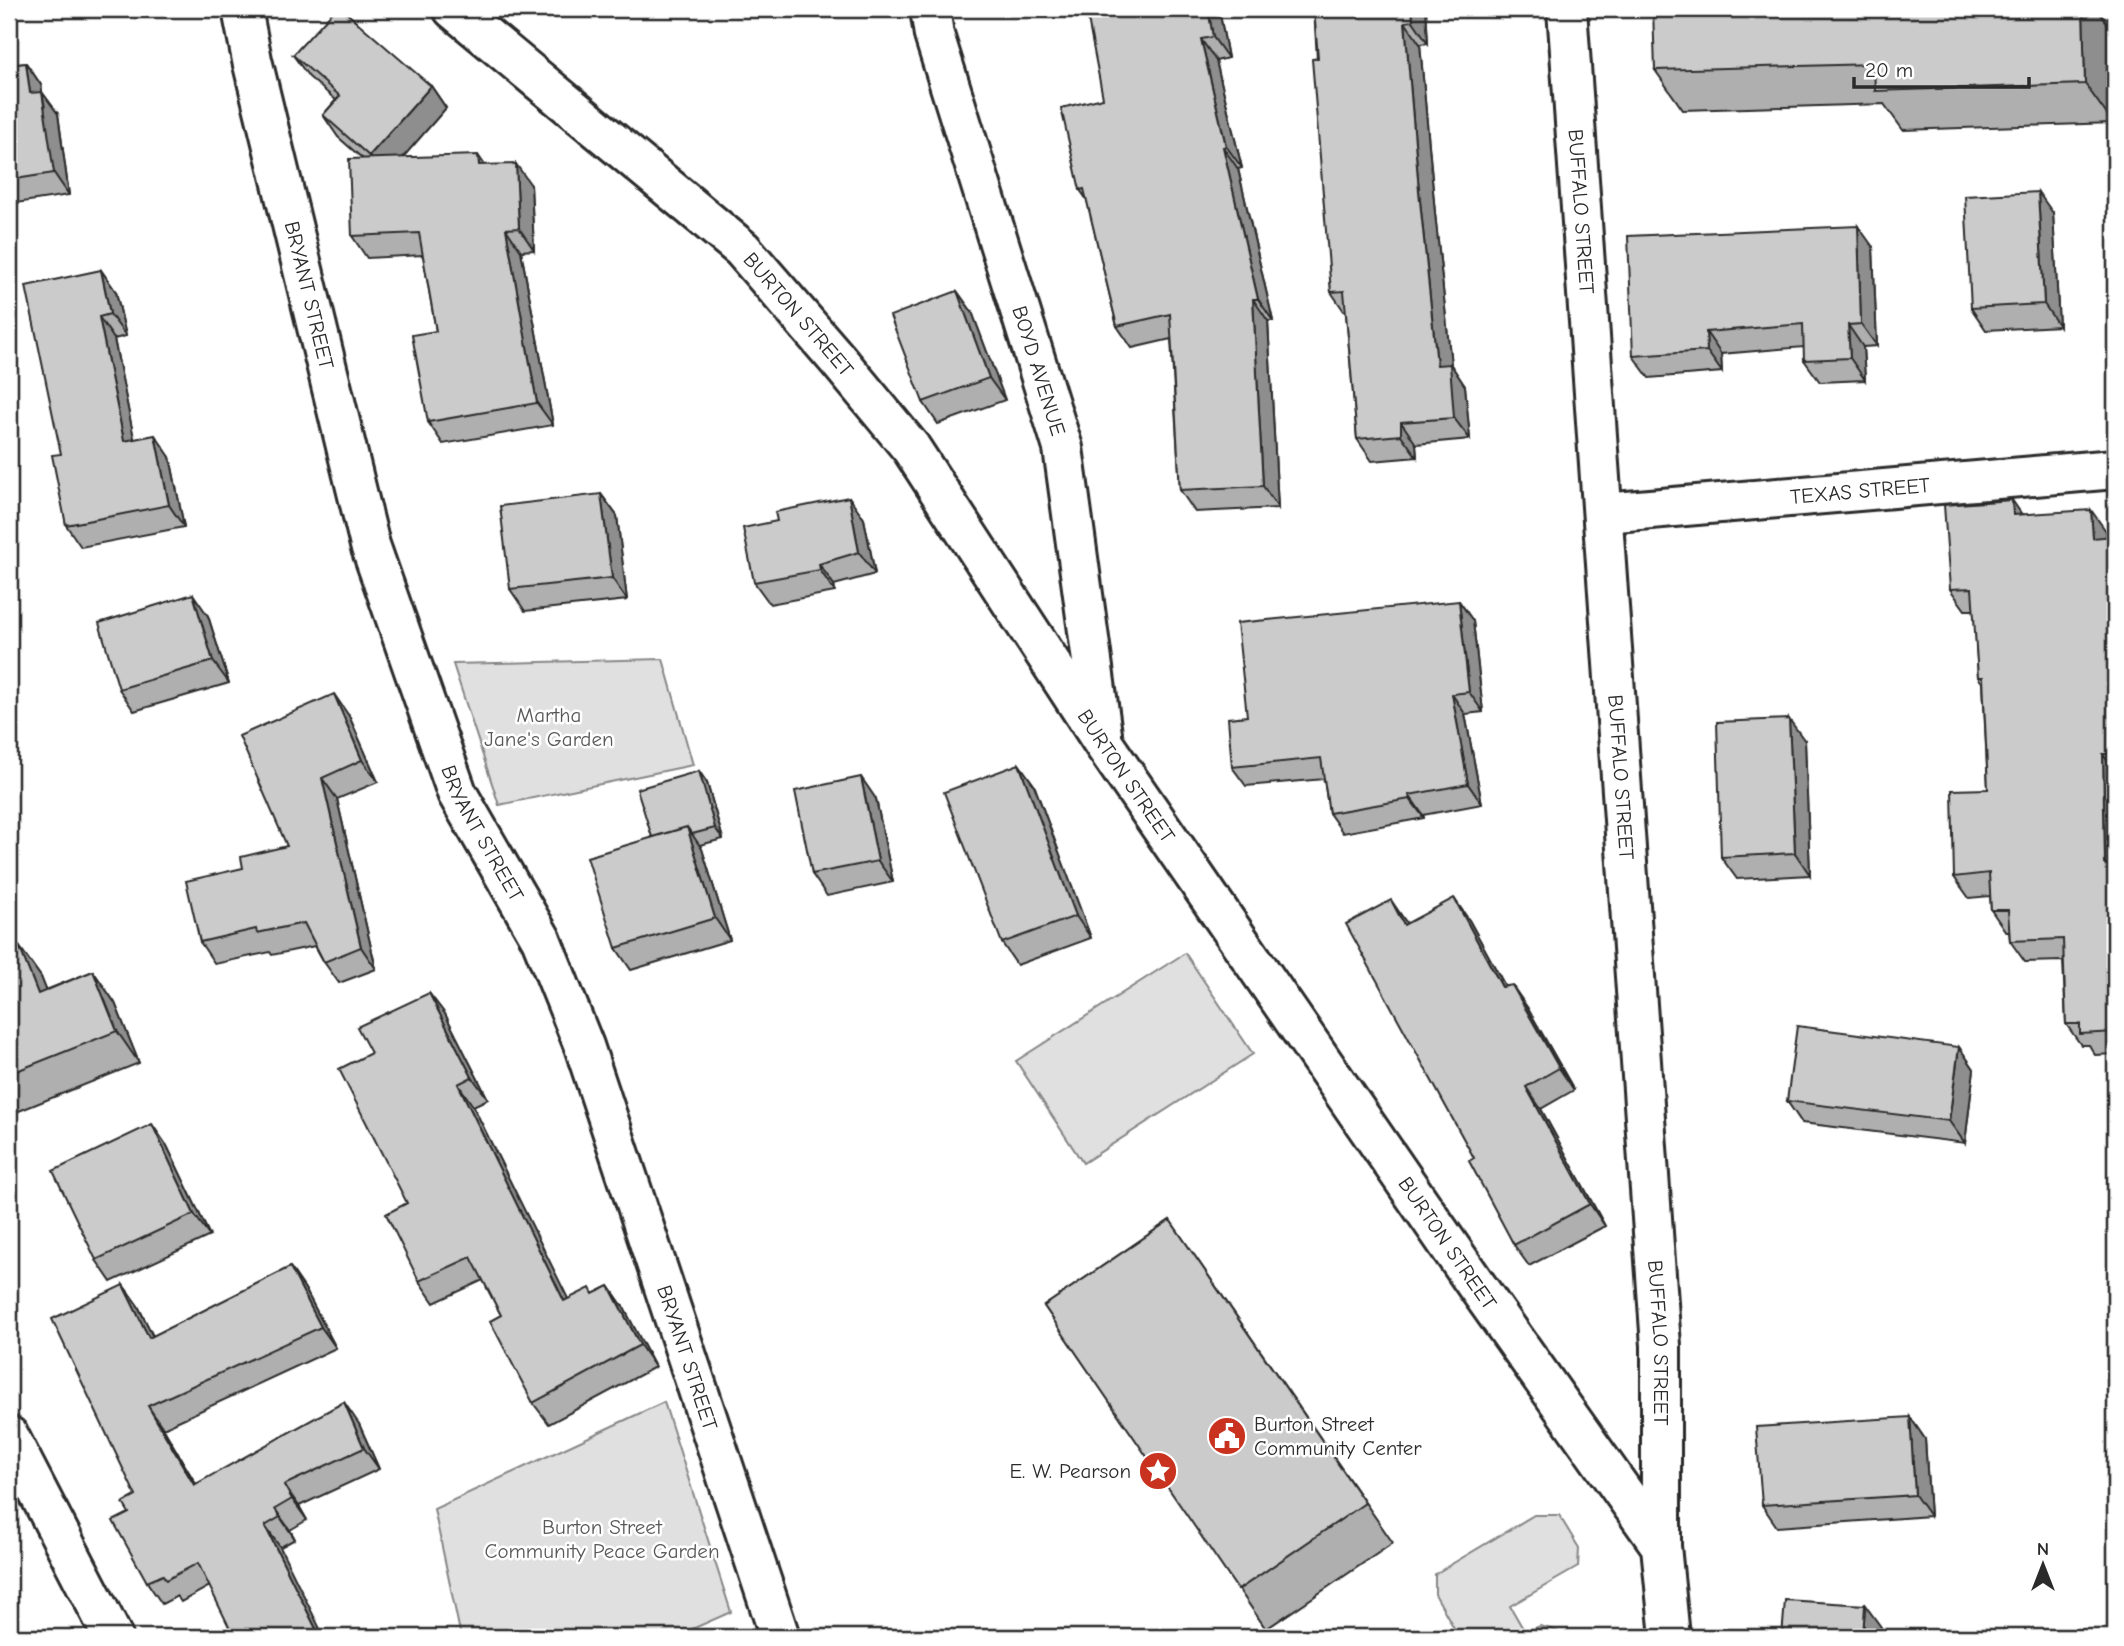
<svg xmlns="http://www.w3.org/2000/svg" width="2124" height="1646" font-family="'Comic Neue',sans-serif">
<style>
.green{fill:#e0e0e0;stroke:#868686;stroke-width:2}
.lines{fill:none;stroke-linecap:round;stroke-linejoin:round}
.street-casing{stroke:#2b2b2b;stroke-width:44}
.street{stroke:#fff;stroke-width:38}
.wall{fill:#afafaf;stroke:#2b2b2b;stroke-width:2}
.shaded-wall{fill:#8e8e8e;stroke:#2b2b2b;stroke-width:2}
.building{fill:#cbcbcb;stroke:#2b2b2b;stroke-width:2}
.labels{text-anchor:middle;dominant-baseline:central;stroke-width:5;stroke-linejoin:round;paint-order:stroke}
.street-label{font-size:21px;fill:#2b2b2b;stroke:#fff}
.park-label{font-size:21px;fill:#585858;stroke:#fff}
.poi-label{font-size:21px;fill:#2b2b2b;stroke:#fff;text-anchor:start}
</style>
<rect width="100%" height="100%" fill="#fff"/>
<filter id="ink" filterUnits="userSpaceOnUse"><feTurbulence type="fractalNoise" baseFrequency=".0143" numOctaves="2"/><feDisplacementMap in="SourceGraphic" scale="14" xChannelSelector="R" yChannelSelector="G"/><feConvolveMatrix kernelMatrix="1 2 1 2 8 2 1 2 1" color-interpolation-filters="sRGB"/></filter>
<g filter="url(#ink)">
<path class="green" d="M 663,659 L 693,765 L 499,805 L 453,664 Z
M 1185,953 L 1253,1054 L 1083,1163 L 1016,1061 Z
M 664,1402 L 731,1612 L 674,1637 L 461,1637 L 434,1509 Z
M 1534,1515 L 1559,1515 L 1579,1548 L 1578,1567 L 1510,1606 L 1525,1632 L 1540,1626 L 1557,1631 L 1561,1637 L 1459,1637 L 1435,1594 L 1435,1574 Z"/>
<g class="lines">
<g class="street-casing">
<g id="street">
<path id="s1" d="M 242,9 L 252,60 L 370,545 L 457,793 L 541,939 L 584,1046 L 780,1637"/>
<path id="s2" d="M 453,9 L 742,249 L 838,360 L 911,448 L 1103,743 L 1474,1282 L 1661,1546 L 1670,1637"/>
<path id="s3" d="M 930,9 L 934,35 L 1063,448 L 1102,734"/>
<path id="s4" d="M 1567,9 L 1661,1346 L 1661,1546"/>
<path id="s5" d="M 1604,513 L 2115,469"/>
<path d="M 9,1436 L 113,1637"/>
</g>
</g>
<use href="#street" class="street"/>
</g>
<path class="wall" d="M 1219,9 L 1228,58 L 1216,61 L 1242,168 L 1238,169 L 1273,321 L 1268,321 L 1278,508 L 1195,512 L 1180,490 L 1171,339 L 1132,348 L 1117,326 L 1087,200 L 1080,190 L 1103,98 Z
M 1314,9 L 1426,9 L 1428,43 L 1420,44 L 1435,213 L 1451,365 L 1465,386 L 1470,439 L 1416,444 L 1417,457 L 1372,461 L 1357,439 L 1346,314 L 1331,292 Z
M 2110,27 L 2113,123 L 1903,130 L 1884,104 L 1683,110 L 1655,70 Z
M 293,55 L 431,86 L 446,108 L 403,157 L 485,165 L 531,185 L 534,250 L 521,251 L 553,425 L 443,444 L 428,422 L 436,331 L 423,255 L 367,258 L 352,236 L 363,159 L 338,137 L 323,115 L 336,100 L 309,77 Z
M 26,63 L 41,85 L 42,92 L 58,114 L 69,195 L 9,204 L 9,65 Z
M 2053,213 L 2059,326 L 1986,330 L 1971,308 Z
M 1873,247 L 1877,346 L 1863,347 L 1865,380 L 1820,382 L 1804,360 L 1804,347 L 1721,354 L 1722,372 L 1649,378 L 1633,356 Z
M 101,270 L 116,292 L 126,336 L 114,339 L 134,439 L 170,457 L 184,527 L 81,547 L 66,525 L 61,454 Z
M 957,291 L 972,312 L 1005,400 L 938,424 L 923,402 Z
M 601,494 L 617,516 L 627,600 L 525,611 L 510,589 Z
M 849,497 L 864,519 L 875,574 L 834,585 L 835,592 L 770,604 L 754,582 L 777,521 Z
M 2022,514 L 2106,531 L 2106,537 L 2115,539 L 2115,1054 L 2095,1055 L 2089,1045 L 2081,1045 L 2066,1024 L 2063,961 L 2025,962 L 2010,941 L 2009,932 L 2006,932 L 1991,910 L 1990,896 L 1969,898 L 1954,877 L 1988,789 L 1983,684 L 1978,677 L 1974,610 L 1965,610 L 1950,589 Z
M 1459,601 L 1473,621 L 1483,712 L 1465,714 L 1482,804 L 1423,815 L 1424,818 L 1343,833 L 1329,813 L 1324,779 L 1246,786 L 1232,767 L 1247,716 Z
M 208,616 L 229,683 L 134,711 L 119,689 Z
M 349,716 L 378,782 L 337,799 L 376,969 L 339,983 L 324,962 L 315,946 L 272,955 L 270,952 L 215,964 L 200,942 L 243,868 L 287,846 Z
M 1805,741 L 1810,875 L 1737,879 L 1721,857 Z
M 1019,764 L 1034,785 L 1091,938 L 1017,965 L 1002,943 Z
M 699,771 L 707,783 L 723,839 L 700,845 L 702,849 L 730,940 L 631,970 L 616,948 L 652,837 Z
M 876,799 L 893,882 L 827,896 L 812,874 Z
M 1469,920 L 1505,986 L 1527,1007 L 1574,1090 L 1541,1109 L 1605,1226 L 1529,1266 L 1514,1245 L 1474,1158 L 1407,923 Z
M 19,946 L 41,977 L 46,990 L 93,971 L 115,1003 L 139,1063 L 9,1115 L 9,950 Z
M 429,993 L 445,1014 L 488,1099 L 473,1106 L 568,1300 L 593,1294 L 609,1286 L 624,1308 L 655,1367 L 549,1424 L 533,1403 L 501,1315 L 483,1280 L 434,1303 L 419,1281 L 407,1203 L 371,1053 Z
M 1959,1047 L 1974,1069 L 1965,1143 L 1802,1123 L 1787,1101 Z
M 167,1146 L 210,1236 L 111,1282 L 96,1260 Z
M 1170,1220 L 1393,1543 L 1266,1629 L 1044,1306 Z
M 290,1267 L 305,1289 L 336,1348 L 163,1428 L 196,1484 L 359,1424 L 379,1469 L 299,1506 L 307,1520 L 290,1530 L 295,1539 L 181,1602 L 177,1596 L 162,1604 L 147,1582 L 129,1513 L 136,1496 L 123,1285 L 138,1306 L 153,1336 Z
M 1910,1417 L 1925,1439 L 1930,1516 L 1777,1527 L 1762,1505 Z"/>
<path class="shaded-wall" d="M 1208,9 L 1219,9 L 1228,58 L 1213,37 Z
M 1412,9 L 1426,9 L 1428,43 L 1413,21 Z
M 2083,9 L 2097,9 L 2110,27 L 2113,123 L 2085,84 Z
M 1405,22 L 1420,44 L 1435,213 L 1451,365 L 1465,386 L 1470,439 L 1454,418 L 1437,365 L 1419,191 Z
M 1201,39 L 1216,61 L 1242,168 L 1226,146 Z
M 26,63 L 41,85 L 45,108 L 42,92 L 58,114 L 69,195 L 54,173 L 30,93 Z
M 431,86 L 446,108 L 385,178 L 369,156 Z
M 1223,147 L 1238,169 L 1273,321 L 1258,299 Z
M 478,155 L 493,177 L 479,165 Z
M 516,164 L 531,185 L 534,250 L 519,228 Z
M 2038,192 L 2053,213 L 2059,326 L 2044,304 Z
M 1858,226 L 1873,247 L 1877,346 L 1861,324 Z
M 506,229 L 521,251 L 553,425 L 537,403 Z
M 101,270 L 116,292 L 126,336 L 110,314 Z
M 957,291 L 972,312 L 1005,400 L 989,378 Z
M 1253,299 L 1268,321 L 1278,508 L 1263,486 Z
M 99,317 L 114,339 L 139,463 L 124,441 Z
M 1848,325 L 1863,347 L 1865,380 L 1850,358 Z
M 1706,332 L 1721,354 L 1722,372 L 1707,351 Z
M 1401,422 L 1416,444 L 1417,457 L 1401,435 Z
M 155,435 L 170,457 L 184,527 L 169,505 Z
M 601,494 L 617,516 L 627,600 L 612,578 Z
M 849,497 L 864,519 L 875,574 L 859,552 Z
M 2012,500 L 2027,522 L 2013,515 Z
M 2091,510 L 2106,531 L 2108,560 L 2093,538 Z
M 819,564 L 834,585 L 835,592 L 820,570 Z
M 193,594 L 208,616 L 229,683 L 213,661 Z
M 1459,601 L 1473,621 L 1483,712 L 1469,692 Z
M 334,694 L 349,716 L 378,782 L 362,760 Z
M 1452,694 L 1465,714 L 1482,804 L 1468,784 Z
M 1789,719 L 1805,741 L 1810,875 L 1795,853 Z
M 2103,754 L 2115,773 L 2115,878 L 2105,864 Z
M 1019,764 L 1034,785 L 1091,938 L 1076,916 Z
M 699,771 L 707,783 L 723,839 L 715,828 Z
M 861,777 L 876,799 L 893,882 L 878,861 Z
M 322,778 L 337,799 L 376,969 L 361,947 Z
M 1409,795 L 1423,815 L 1424,818 L 1410,799 Z
M 687,827 L 702,849 L 730,940 L 715,918 Z
M 1454,898 L 1469,920 L 1517,1008 L 1502,987 Z
M 1391,900 L 1406,922 L 1420,946 L 1404,925 Z
M 19,946 L 41,977 L 60,1025 L 38,994 Z
M 93,971 L 115,1003 L 139,1063 L 117,1031 Z
M 1512,985 L 1527,1007 L 1574,1090 L 1559,1068 Z
M 429,993 L 445,1014 L 488,1099 L 472,1077 Z
M 1959,1047 L 1974,1069 L 1965,1143 L 1949,1121 Z
M 458,1084 L 473,1106 L 580,1323 L 564,1301 Z
M 1526,1087 L 1541,1109 L 1605,1226 L 1590,1204 Z
M 152,1124 L 167,1146 L 210,1236 L 194,1214 Z
M 290,1267 L 305,1289 L 336,1348 L 321,1327 Z
M 123,1285 L 138,1306 L 164,1360 L 149,1338 Z
M 609,1286 L 624,1308 L 655,1367 L 640,1345 Z
M 344,1402 L 359,1424 L 379,1469 L 364,1448 Z
M 148,1406 L 163,1428 L 209,1507 L 194,1485 Z
M 1910,1417 L 1925,1439 L 1930,1516 L 1915,1495 Z
M 284,1485 L 299,1506 L 307,1520 L 292,1499 Z
M 275,1509 L 290,1530 L 295,1539 L 280,1517 Z
M 265,1526 L 280,1547 L 324,1637 L 320,1637 Z
M 1865,1605 L 1881,1627 L 1880,1637 L 1863,1637 Z"/>
<path class="building" d="M 335,9 L 342,9 L 431,86 L 369,156 L 323,115 L 340,96 L 293,55 Z
M 1086,9 L 1208,9 L 1213,37 L 1201,39 L 1226,146 L 1223,147 L 1258,299 L 1253,299 L 1263,486 L 1180,490 L 1170,314 L 1117,326 L 1084,189 L 1080,190 L 1061,108 L 1103,98 Z
M 1314,9 L 1412,9 L 1413,21 L 1405,22 L 1419,191 L 1437,365 L 1450,364 L 1454,418 L 1401,422 L 1401,435 L 1357,439 L 1344,291 L 1331,292 L 1312,59 L 1318,58 Z
M 1653,9 L 2083,9 L 2085,84 L 1875,91 L 1874,64 L 1655,70 Z
M 26,63 L 30,93 L 42,92 L 54,173 L 9,180 L 9,65 Z
M 478,155 L 479,165 L 516,164 L 519,228 L 506,229 L 537,403 L 428,422 L 412,335 L 436,331 L 419,233 L 352,236 L 349,159 Z
M 2038,192 L 2044,304 L 1971,308 L 1965,196 Z
M 1858,226 L 1861,324 L 1848,325 L 1850,358 L 1804,360 L 1803,324 L 1706,332 L 1707,351 L 1633,356 L 1628,236 Z
M 101,270 L 110,314 L 99,317 L 124,441 L 155,435 L 169,505 L 66,525 L 52,455 L 61,454 L 26,286 Z
M 957,291 L 989,378 L 923,402 L 890,316 Z
M 601,494 L 612,578 L 510,589 L 500,506 Z
M 849,497 L 859,552 L 819,564 L 820,570 L 754,582 L 743,528 L 777,521 L 775,512 Z
M 2012,500 L 2013,515 L 2091,510 L 2093,538 L 2114,536 L 2115,563 L 2115,754 L 2103,754 L 2105,864 L 2115,863 L 2115,1032 L 2080,1034 L 2080,1024 L 2066,1024 L 2063,939 L 2010,941 L 2008,910 L 1991,910 L 1989,873 L 1954,877 L 1952,790 L 1988,789 L 1983,677 L 1978,677 L 1972,588 L 1950,589 L 1944,505 Z
M 193,594 L 213,661 L 119,689 L 99,623 Z
M 1459,601 L 1469,692 L 1452,694 L 1468,784 L 1409,795 L 1410,799 L 1329,813 L 1321,758 L 1232,767 L 1228,718 L 1247,716 L 1237,623 Z
M 334,694 L 362,760 L 322,778 L 361,947 L 324,962 L 304,923 L 257,933 L 256,929 L 200,942 L 186,881 L 243,868 L 241,857 L 287,846 L 239,736 Z
M 1789,719 L 1795,853 L 1721,857 L 1717,722 Z
M 1019,764 L 1076,916 L 1002,943 L 944,792 Z
M 699,771 L 715,828 L 692,834 L 687,827 L 652,837 L 637,789 Z
M 861,777 L 878,861 L 812,874 L 795,791 Z
M 687,827 L 715,918 L 616,948 L 587,857 Z
M 1454,898 L 1502,987 L 1512,985 L 1559,1068 L 1526,1087 L 1590,1204 L 1514,1245 L 1469,1161 L 1474,1158 L 1346,924 L 1391,900 L 1404,925 Z
M 19,946 L 38,994 L 93,971 L 117,1031 L 9,1074 L 9,950 Z
M 429,993 L 472,1077 L 458,1084 L 564,1301 L 590,1288 L 593,1294 L 609,1286 L 640,1345 L 533,1403 L 490,1321 L 501,1315 L 471,1257 L 419,1281 L 386,1214 L 407,1203 L 339,1069 L 371,1053 L 357,1027 Z
M 1797,1026 L 1959,1047 L 1949,1121 L 1787,1101 Z
M 152,1124 L 194,1214 L 96,1260 L 53,1171 Z
M 1170,1220 L 1365,1503 L 1238,1590 L 1044,1306 Z
M 290,1267 L 321,1327 L 148,1406 L 194,1485 L 344,1402 L 364,1448 L 284,1485 L 292,1499 L 275,1509 L 280,1517 L 265,1526 L 320,1637 L 234,1637 L 198,1563 L 166,1580 L 163,1575 L 147,1582 L 113,1521 L 129,1513 L 123,1503 L 136,1496 L 52,1319 L 123,1285 L 149,1338 Z
M 1910,1417 L 1915,1495 L 1762,1505 L 1756,1427 Z
M 1785,1600 L 1865,1605 L 1863,1637 L 1782,1637 Z"/>
</g>
<defs>
<g id="civic-disc" transform="scale(2.0125)"><circle r="9.5" fill="#c8321e" stroke="#fff"/><path d="M-.6-6.5H3V-4.5H.6V-3L4-1V1h2V6H-6V1h2V-1L-.6-3ZM-1.2 2.5V6h2.4V2.5Z" fill="#fff"/></g>
<g id="sight-disc" transform="scale(2.0125)"><circle r="9.5" fill="#c8321e" stroke="#fff"/><path d="M0-6L1.8-2.2L6-1.7L2.9 1.2L3.7 5.4L0 3.3L-3.7 5.4L-2.9 1.2L-6-1.7L-1.8-2.2Z" fill="#fff"/></g>
</defs>
<g fill-rule="evenodd">
<use href="#civic-disc" x="1227" y="1436"/>
<use href="#sight-disc" x="1158" y="1471"/>
</g>
<g class="labels">
<g class="street-label">
<text stroke="none"><textPath href="#s4" startOffset="203">BUFFALO STREET</textPath></text>
<text stroke="none"><textPath href="#s1" startOffset="294">BRYANT STREET</textPath></text>
<text stroke="none"><textPath href="#s2" startOffset="462">BURTON STREET</textPath></text>
<text stroke="none"><textPath href="#s3" startOffset="378">BOYD AVENUE</textPath></text>
<text stroke="none"><textPath href="#s5" startOffset="257">TEXAS STREET</textPath></text>
<text stroke="none"><textPath href="#s2" startOffset="1029">BURTON STREET</textPath></text>
<text stroke="none"><textPath href="#s4" startOffset="770">BUFFALO STREET</textPath></text>
<text stroke="none"><textPath href="#s1" startOffset="861">BRYANT STREET</textPath></text>
<text stroke="none"><textPath href="#s2" startOffset="1596">BURTON STREET</textPath></text>
<text stroke="none"><textPath href="#s4" startOffset="1337">BUFFALO STREET</textPath></text>
<text stroke="none"><textPath href="#s1" startOffset="1426">BRYANT STREET</textPath></text>
</g>
<g class="park-label">
<text x="549" y="715">Martha<tspan x="549" dy="24">Jane's Garden</tspan></text>
<text x="602" y="1527">Burton Street<tspan x="602" dy="24">Community Peace Garden</tspan></text>
</g>
<g class="poi-label">
<text x="1254" y="1424">Burton Street<tspan x="1254" dy="24">Community Center</tspan></text>
<text x="1131" y="1471" text-anchor="end">E. W. Pearson</text>
</g>
</g>
<rect width="2124" height="1646" fill="none" stroke="#fff" stroke-width="35"/>
<rect x="18" y="18" width="2089" height="1611" fill="none" stroke="#2b2b2b" stroke-width="2.5" filter="url(#ink)"/>
<g transform="translate(2043 1565)" stroke="#ffffff" stroke-width="5" paint-order="stroke">
<path d="M0-5L12 26L0 18L-12 26Z" fill="#2b2b2b"/>
<text y="-10" font-size="19" font-weight="bold" text-anchor="middle" fill="#2b2b2b">N</text>
</g>
<path d="M1854 77v10h175v-10" fill="none" stroke="#2b2b2b" stroke-width="3.5"/>
<text x="1865" y="77" font-size="21" fill="#2b2b2b" stroke="#ffffff" stroke-width="5" paint-order="stroke">20 m</text>
</svg>
